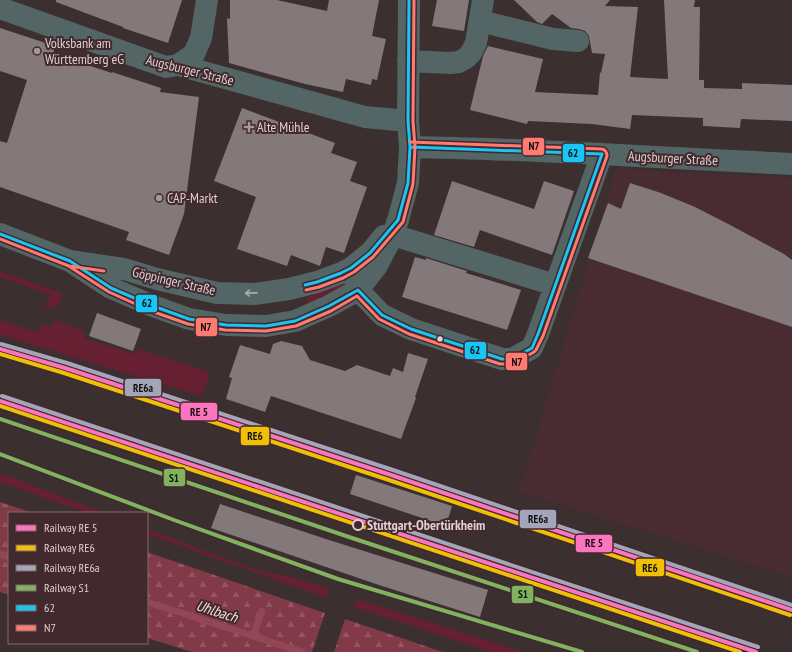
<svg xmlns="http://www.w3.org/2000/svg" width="792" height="652" font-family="'PT Sans Narrow',sans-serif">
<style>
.built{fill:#492c31}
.grass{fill:#662032}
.forest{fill:url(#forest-firs)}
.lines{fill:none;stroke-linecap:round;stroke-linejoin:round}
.stream{stroke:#934655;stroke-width:7}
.building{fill:#84797a}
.minor{stroke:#536564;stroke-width:22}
.bus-1-casing{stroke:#41292d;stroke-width:6}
.bus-2-casing{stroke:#41292d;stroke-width:6}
.bus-1{stroke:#18c5f4;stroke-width:3}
.bus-2{stroke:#ff7b71;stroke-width:3}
.rail-1-casing{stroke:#41292d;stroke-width:7}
.rail-2-casing{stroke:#41292d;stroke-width:7}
.rail-3-casing{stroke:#41292d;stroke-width:7}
.rail-4-casing{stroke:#41292d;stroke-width:7}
.rail-1{stroke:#fc73be;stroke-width:4}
.rail-2{stroke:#f0c008;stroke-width:4}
.rail-3{stroke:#a4a5b8;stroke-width:4}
.rail-4{stroke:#80b260;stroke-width:4}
.oneway{stroke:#aeabac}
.poi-dot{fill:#a69899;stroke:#41292d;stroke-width:1.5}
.bus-dot{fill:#dfd0d2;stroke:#41292d;stroke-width:1.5}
.stop-dot{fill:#41292d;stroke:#dfd0d2;stroke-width:2}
.labels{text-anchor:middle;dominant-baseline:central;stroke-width:4;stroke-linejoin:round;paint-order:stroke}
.poi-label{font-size:14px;fill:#dfd0d2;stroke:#41292d;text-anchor:start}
.street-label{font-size:14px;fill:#dfd0d2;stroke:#41292d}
.stop-label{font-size:14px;font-weight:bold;fill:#dfd0d2;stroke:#41292d;text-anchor:start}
.water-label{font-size:15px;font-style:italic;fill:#f5dbde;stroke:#41292d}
.line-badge{stroke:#41292d;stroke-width:1.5}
.pale-badge-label{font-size:11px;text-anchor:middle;font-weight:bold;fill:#111}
</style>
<defs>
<pattern id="forest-firs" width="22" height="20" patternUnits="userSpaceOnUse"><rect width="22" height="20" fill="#823948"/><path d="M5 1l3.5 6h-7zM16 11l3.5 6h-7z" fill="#935562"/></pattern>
</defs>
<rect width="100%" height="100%" fill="#3b2f30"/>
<path class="built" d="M 616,169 L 792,178 L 792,577 L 519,492 Z"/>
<path class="grass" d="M 0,271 L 62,293 L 59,305 L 45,309 L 50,295 L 0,277 Z
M 342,283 L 345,288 L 309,307 L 306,298 Z
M 0,320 L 37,332 L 42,324 L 52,326 L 56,320 L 84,331 L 84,338 L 134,354 L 137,349 L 210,372 L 202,396 L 0,335 Z
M 0,473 L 105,513 L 87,513 L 0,482 Z
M 147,529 L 253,569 L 299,579 L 330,589 L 327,598 L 147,534 Z
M 357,599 L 523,652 L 492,652 L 354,607 Z"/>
<path class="forest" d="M 0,502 L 33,513 L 9,513 L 9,595 L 0,592 Z
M 147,552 L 325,613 L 312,652 L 192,652 L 147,638 Z
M 345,619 L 443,652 L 334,652 Z"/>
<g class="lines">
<path class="stream" d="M 0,554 L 9,557
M 147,602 L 253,636 L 262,611
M 253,636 L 302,652"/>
</g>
<path class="building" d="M 56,0 L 182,0 L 168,43 L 123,28 L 123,27 L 56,2 Z
M 230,0 L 277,0 L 327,11 L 329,0 L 379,0 L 372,36 L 386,39 L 377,80 L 372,79 L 371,85 L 346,79 L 343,92 L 305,84 L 229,63 L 227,18 L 230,19 Z
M 437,0 L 469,0 L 464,31 L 432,26 Z
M 514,0 L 610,0 L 605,6 L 638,7 L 630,77 L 668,79 L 664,0 L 695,0 L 694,7 L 700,7 L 699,80 L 704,80 L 704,88 L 742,89 L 742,83 L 792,85 L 792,121 L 741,119 L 740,128 L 703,126 L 703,118 L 632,115 L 630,129 L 592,124 L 528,121 L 527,124 L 470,110 L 483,56 L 488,46 L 543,59 L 535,92 L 598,95 L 600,72 L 601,73 L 605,54 L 592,53 L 589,36 L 585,31 L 579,29 L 571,28 L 552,14 L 542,24 L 537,22 Z
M 0,28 L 55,46 L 53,54 L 112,73 L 112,72 L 161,88 L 160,92 L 199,97 L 184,214 L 169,255 L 126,240 L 129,232 L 0,187 L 0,141 L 7,143 L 27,80 L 0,71 Z
M 242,108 L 335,143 L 331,153 L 357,162 L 350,181 L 367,187 L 344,253 L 326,247 L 320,266 L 291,255 L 287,266 L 237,249 L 256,197 L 214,181 Z
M 452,181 L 534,209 L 544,181 L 574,191 L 552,255 L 480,230 L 474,247 L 434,235 Z
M 630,183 L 661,193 L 695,207 L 732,226 L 784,254 L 792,260 L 792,327 L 588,258 L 608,203 L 621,209 Z
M 415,257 L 426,260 L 426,258 L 467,271 L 466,273 L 521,290 L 507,330 L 402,297 Z
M 97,313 L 141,329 L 133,351 L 89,336 Z
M 281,341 L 302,346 L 310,360 L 345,371 L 357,365 L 390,376 L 393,368 L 403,372 L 408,353 L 428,359 L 415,397 L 416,398 L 401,439 L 271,396 L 265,412 L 226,399 L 232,378 L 229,377 L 240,345 L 270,354 L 273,344 Z
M 356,475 L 452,506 L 446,526 L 350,494 Z
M 220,504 L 329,540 L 488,590 L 480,617 L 379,585 L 211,528 Z"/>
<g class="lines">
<path class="minor" d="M 0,8 L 166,67 L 178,65 L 365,117 L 408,121
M 480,21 L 553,39 L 578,41
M 408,61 L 450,63 L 459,62 L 466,58 L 471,53 L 476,43 L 483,0
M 178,65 L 194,54 L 201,38 L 207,0
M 410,147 C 486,148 562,152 637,156 C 689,159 740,161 792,164
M 0,234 L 70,261 L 124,269 L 157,279 L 217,293 L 254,294 L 289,289 L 317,282 L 341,273 L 351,268 L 370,253 L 384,236
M 393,235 L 555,285
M 70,261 L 111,288 L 153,306 L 189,319 L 226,325 L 266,326 L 295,321 L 329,306 L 358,290 L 376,267 L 393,235 L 398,220 L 408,183 L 410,147 L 408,121 L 409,0
M 354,276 L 358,290 L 382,315 L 411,329 L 502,359 L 512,359 L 532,348 L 538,334 L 602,154"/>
<g class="bus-1-casing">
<path id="bus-1" d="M 0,234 L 70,261 L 111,288 L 153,306 L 189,319 L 226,325 L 266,326 L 295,321 L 329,306 L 358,290 L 382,315 L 411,329 L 502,359 L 512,359 L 532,348 L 538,334 L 602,154 L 410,147
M 305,285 L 317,282 L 341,273 L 351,268 L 370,253 L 398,220 L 408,183 L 410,147 L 408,121 L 409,0"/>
</g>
<g class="bus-2-casing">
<path id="bus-2" d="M 0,239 L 69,266 L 104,271
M 67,265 L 109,292 L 151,311 L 188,324 L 225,330 L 266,331 L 296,326 L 331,311 L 357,296 L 379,319 L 409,334 L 500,364 L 513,364 L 534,352 L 536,350 L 543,336 L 607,156 C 607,152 606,150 602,149 L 410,142
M 306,290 L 319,287 L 343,278 L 354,272 L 373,257 L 403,222 L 413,184 L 415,147 L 413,121 L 414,0"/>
</g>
<use href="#bus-1" class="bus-1"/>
<use href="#bus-2" class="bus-2"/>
<g class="rail-1-casing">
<path id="rail-1" d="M 0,349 L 65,368 L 388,474 L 792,610
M 0,401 L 756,652"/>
</g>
<g class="rail-2-casing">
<path id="rail-2" d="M 0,354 L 64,373 L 386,479 L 790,615
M 0,406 L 740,652"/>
</g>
<g class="rail-3-casing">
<path id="rail-3" d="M 1,344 L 67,363 L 390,469 L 792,605
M 2,396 L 758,647"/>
</g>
<g class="rail-4-casing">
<path id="rail-4" d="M 0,419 L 349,537 L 697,652
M 0,454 L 174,520 L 338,579 L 582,652"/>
</g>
<use href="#rail-1" class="rail-1"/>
<use href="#rail-2" class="rail-2"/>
<use href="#rail-3" class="rail-3"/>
<use href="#rail-4" class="rail-4"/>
</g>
<defs><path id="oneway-shaft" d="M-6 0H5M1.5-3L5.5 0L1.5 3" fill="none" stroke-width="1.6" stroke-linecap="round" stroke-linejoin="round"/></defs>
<use class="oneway" href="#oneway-shaft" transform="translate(251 293) rotate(179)"/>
<g class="poi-dot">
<circle cx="37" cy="51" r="4"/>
<path d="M247 121h4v4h4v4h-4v4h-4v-4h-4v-4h4z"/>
<circle cx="159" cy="198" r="4"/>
</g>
<circle class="bus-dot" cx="440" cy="339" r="3.5"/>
<circle class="stop-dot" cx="358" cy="525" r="5"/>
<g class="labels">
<g class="poi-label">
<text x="45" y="43">Volksbank am<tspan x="45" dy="16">Württemberg eG</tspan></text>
<text x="257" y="127">Alte Mühle</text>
<text x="167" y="198">CAP-Markt</text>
</g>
<g class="street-label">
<text transform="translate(190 70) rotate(14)">Augsburger Straße</text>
<text transform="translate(673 158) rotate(3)">Augsburger Straße</text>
<text transform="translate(174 281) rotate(13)">Göppinger Straße</text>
</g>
<g class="stop-label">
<text x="367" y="525">Stuttgart-Obertürkheim</text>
</g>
<g class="water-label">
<text transform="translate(217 611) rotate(18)">Uhlbach</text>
</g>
</g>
<g class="line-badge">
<rect x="522" y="137" width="23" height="19" rx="4" fill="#ff7b71"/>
<rect x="562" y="143" width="23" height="20" rx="4" fill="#18c5f4"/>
<rect x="135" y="294" width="23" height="19" rx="4" fill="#18c5f4"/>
<rect x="195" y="317" width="23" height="20" rx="4" fill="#ff7b71"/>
<rect x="464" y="341" width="23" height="19" rx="4" fill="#18c5f4"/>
<rect x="505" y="352" width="23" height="19" rx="4" fill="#ff7b71"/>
<rect x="124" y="378" width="38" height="19" rx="4" fill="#a4a5b8"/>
<rect x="180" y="402" width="38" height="19" rx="4" fill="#fc73be"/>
<rect x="240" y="426" width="30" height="20" rx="4" fill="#f0c008"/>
<rect x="163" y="468" width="23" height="19" rx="4" fill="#80b260"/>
<rect x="519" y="509" width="38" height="20" rx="4" fill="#a4a5b8"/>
<rect x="575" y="534" width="38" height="19" rx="4" fill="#fc73be"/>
<rect x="635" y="558" width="30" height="19" rx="4" fill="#f0c008"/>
<rect x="511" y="585" width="23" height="19" rx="4" fill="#80b260"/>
</g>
<g class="pale-badge-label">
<text x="534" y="150">N7</text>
<text x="573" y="157">62</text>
<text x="147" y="307">62</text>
<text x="206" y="331">N7</text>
<text x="475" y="354">62</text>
<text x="517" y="366">N7</text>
<text x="143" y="392">RE6a</text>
<text x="199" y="416">RE 5</text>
<text x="255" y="440">RE6</text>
<text x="174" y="482">S1</text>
<text x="538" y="523">RE6a</text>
<text x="594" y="547">RE 5</text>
<text x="650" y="572">RE6</text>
<text x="523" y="598">S1</text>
</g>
<rect x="8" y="512" width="140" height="132" fill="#41292d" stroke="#806c6f"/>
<rect x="16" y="525" width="20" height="6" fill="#fc73be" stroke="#806c6f"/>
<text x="44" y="532" font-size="12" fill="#dfd0d2">Railway RE 5</text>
<rect x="16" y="545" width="20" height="6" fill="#f0c008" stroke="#806c6f"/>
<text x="44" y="552" font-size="12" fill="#dfd0d2">Railway RE6</text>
<rect x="16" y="565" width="20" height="6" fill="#a4a5b8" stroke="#806c6f"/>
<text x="44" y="572" font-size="12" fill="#dfd0d2">Railway RE6a</text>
<rect x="16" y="585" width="20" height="6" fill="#80b260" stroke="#806c6f"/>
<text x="44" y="592" font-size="12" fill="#dfd0d2">Railway S1</text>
<rect x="16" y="605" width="20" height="6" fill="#18c5f4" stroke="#806c6f"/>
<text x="44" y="612" font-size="12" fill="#dfd0d2">62</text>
<rect x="16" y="625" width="20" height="6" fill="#ff7b71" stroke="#806c6f"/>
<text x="44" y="632" font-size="12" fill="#dfd0d2">N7</text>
</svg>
